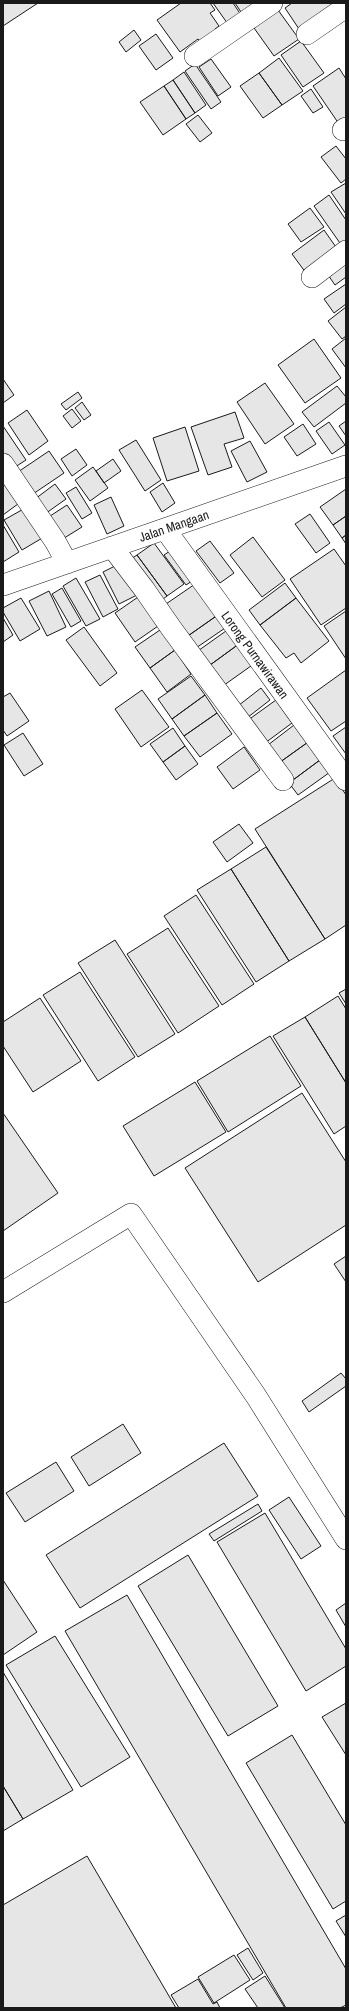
<svg xmlns="http://www.w3.org/2000/svg" width="349" height="2011" font-family="'Archivo Narrow',sans-serif">
<style>
.building{fill:#e6e6e6;stroke:#1a1a1a}
.lines{fill:none;stroke-linecap:round;stroke-linejoin:round}
.minor-casing{stroke:#1a1a1a;stroke-width:22}
.minor{stroke:#fff;stroke-width:21}
.labels{text-anchor:middle;dominant-baseline:central;stroke-width:3;stroke-linejoin:round;paint-order:stroke}
.street-label{font-size:13px;fill:#1a1a1a;stroke:#fff}
</style>
<rect width="100%" height="100%" fill="#fff"/>
<path class="building" d="M 3,3 L 38,3 L 3,26 Z
M 181,3 L 210,3 L 215,10 L 210,13 L 219,26 L 215,29 L 219,35 L 204,46 L 198,39 L 180,52 L 157,20 Z
M 213,3 L 233,3 L 243,18 L 230,27 Z
M 235,3 L 268,3 L 245,18 Z
M 292,3 L 342,3 L 301,32 L 285,8 Z
M 278,10 L 299,39 L 274,56 L 254,28 Z
M 134,30 L 141,40 L 126,52 L 119,42 Z
M 156,34 L 173,58 L 156,70 L 139,46 Z
M 301,41 L 324,73 L 303,87 L 281,55 Z
M 279,58 L 303,91 L 282,105 L 259,73 Z
M 211,59 L 231,87 L 218,96 L 199,67 Z
M 195,64 L 221,102 L 211,109 L 185,71 Z
M 339,68 L 346,79 L 346,119 L 339,124 L 313,86 Z
M 184,72 L 206,105 L 195,113 L 173,80 Z
M 259,73 L 282,105 L 263,118 L 240,86 Z
M 173,80 L 195,113 L 186,119 L 164,86 Z
M 164,86 L 186,119 L 163,135 L 140,102 Z
M 311,89 L 323,107 L 313,113 L 301,96 Z
M 198,115 L 212,133 L 200,142 L 186,124 Z
M 336,146 L 346,159 L 346,179 L 341,183 L 321,157 Z
M 346,183 L 346,214 L 331,192 Z
M 329,195 L 346,220 L 346,243 L 342,246 L 314,206 Z
M 310,208 L 324,227 L 301,242 L 288,224 Z
M 324,230 L 338,250 L 306,273 L 292,254 Z
M 346,257 L 346,277 L 335,285 L 326,272 Z
M 346,284 L 346,304 L 334,313 L 324,299 Z
M 346,307 L 346,336 L 342,339 L 328,321 Z
M 346,338 L 346,368 L 332,349 Z
M 314,339 L 341,378 L 305,403 L 278,365 Z
M 3,379 L 14,395 L 3,403 Z
M 265,383 L 294,424 L 265,444 L 237,402 Z
M 337,386 L 346,397 L 346,403 L 314,427 L 302,412 Z
M 78,392 L 82,398 L 66,410 L 61,404 Z
M 82,402 L 91,415 L 84,420 L 75,408 Z
M 72,409 L 81,421 L 72,428 L 63,416 Z
M 27,410 L 48,441 L 29,455 L 8,423 Z
M 235,412 L 244,438 L 224,444 L 232,467 L 208,475 L 191,427 Z
M 346,421 L 346,436 L 339,426 Z
M 329,422 L 345,445 L 332,454 L 316,431 Z
M 303,424 L 316,444 L 297,456 L 284,437 Z
M 3,426 L 26,460 L 12,469 L 3,456 Z
M 185,427 L 199,471 L 167,481 L 153,438 Z
M 136,440 L 161,480 L 145,491 L 119,450 Z
M 250,441 L 267,472 L 247,482 L 231,451 Z
M 76,449 L 87,465 L 72,476 L 61,459 Z
M 49,451 L 64,473 L 30,496 L 15,474 Z
M 113,459 L 121,471 L 104,483 L 96,471 Z
M 93,467 L 108,488 L 90,501 L 75,480 Z
M 3,474 L 22,501 L 3,515 Z
M 163,483 L 175,503 L 162,512 L 150,492 Z
M 55,484 L 66,499 L 42,516 L 31,502 Z
M 76,487 L 92,513 L 82,519 L 66,493 Z
M 346,489 L 346,516 L 333,525 L 320,507 Z
M 111,497 L 124,526 L 107,534 L 94,505 Z
M 67,505 L 82,527 L 61,540 L 47,518 Z
M 27,507 L 44,537 L 22,550 L 4,520 Z
M 310,514 L 330,543 L 316,553 L 295,524 Z
M 346,516 L 346,535 L 342,538 L 333,525 Z
M 3,525 L 19,552 L 3,562 Z
M 346,535 L 346,544 L 342,538 Z
M 253,537 L 285,580 L 262,597 L 230,555 Z
M 210,541 L 234,573 L 220,583 L 196,551 Z
M 154,543 L 184,584 L 167,596 L 137,555 Z
M 176,547 L 198,577 L 186,585 L 164,555 Z
M 334,549 L 346,566 L 346,608 L 321,625 L 290,579 Z
M 137,555 L 167,596 L 158,603 L 128,561 Z
M 123,562 L 139,594 L 119,604 L 103,572 Z
M 100,575 L 118,609 L 103,617 L 85,582 Z
M 76,578 L 100,619 L 86,626 L 63,586 Z
M 201,580 L 222,612 L 185,638 L 163,606 Z
M 285,583 L 296,598 L 260,625 L 249,610 Z
M 62,588 L 81,621 L 71,627 L 52,594 Z
M 49,591 L 66,627 L 47,636 L 29,601 Z
M 141,595 L 161,624 L 135,642 L 115,613 Z
M 21,598 L 40,629 L 20,641 L 3,612 L 3,608 Z
M 296,598 L 329,641 L 301,663 L 294,653 L 286,658 L 260,625 Z
M 346,611 L 346,659 L 324,626 Z
M 222,612 L 231,624 L 193,650 L 185,638 Z
M 3,618 L 13,635 L 3,642 Z
M 233,626 L 243,641 L 206,668 L 195,653 Z
M 84,627 L 117,673 L 100,686 L 66,640 Z
M 160,630 L 175,650 L 150,668 L 135,647 Z
M 243,641 L 258,661 L 220,688 L 206,668 Z
M 175,650 L 191,674 L 167,692 L 150,668 Z
M 346,670 L 346,721 L 331,731 L 307,698 Z
M 191,676 L 205,695 L 172,719 L 158,699 Z
M 261,688 L 270,700 L 243,721 L 234,709 Z
M 142,690 L 169,727 L 141,747 L 115,709 Z
M 10,693 L 29,721 L 7,736 L 3,730 L 3,697 Z
M 205,695 L 217,713 L 184,736 L 172,719 Z
M 276,700 L 292,723 L 261,746 L 244,723 Z
M 217,713 L 232,734 L 200,757 L 184,736 Z
M 298,722 L 311,740 L 276,765 L 264,748 Z
M 346,727 L 346,754 L 333,736 Z
M 173,728 L 185,746 L 163,762 L 150,744 Z
M 23,733 L 43,764 L 24,776 L 4,745 Z
M 311,740 L 324,757 L 289,783 L 276,765 Z
M 185,746 L 198,764 L 176,780 L 163,762 Z
M 244,747 L 260,770 L 233,789 L 217,767 Z
M 324,757 L 333,770 L 298,795 L 289,783 Z
M 335,778 L 346,795 L 346,925 L 325,939 L 255,829 Z
M 239,824 L 253,843 L 227,862 L 213,842 Z
M 266,847 L 325,939 L 289,961 L 231,869 Z
M 231,869 L 289,961 L 256,982 L 197,890 Z
M 196,895 L 254,984 L 222,1005 L 164,916 Z
M 168,928 L 219,1006 L 178,1033 L 127,954 Z
M 115,940 L 175,1034 L 138,1057 L 78,963 Z
M 80,972 L 135,1057 L 98,1081 L 43,995 Z
M 346,989 L 346,1004 L 339,993 Z
M 338,996 L 346,1009 L 346,1083 L 305,1017 Z
M 40,998 L 81,1061 L 33,1092 L 3,1046 L 3,1022 Z
M 305,1017 L 346,1083 L 346,1126 L 334,1134 L 273,1036 Z
M 270,1036 L 301,1086 L 228,1132 L 197,1081 Z
M 195,1082 L 226,1132 L 154,1176 L 123,1126 Z
M 302,1093 L 346,1162 L 346,1225 L 258,1282 L 185,1168 Z
M 3,1113 L 58,1193 L 3,1231 Z
M 346,1256 L 346,1282 L 334,1264 Z
M 341,1373 L 346,1379 L 346,1386 L 309,1412 L 302,1401 Z
M 123,1424 L 141,1453 L 89,1486 L 71,1457 Z
M 224,1443 L 258,1496 L 80,1608 L 46,1555 Z
M 56,1462 L 74,1491 L 25,1522 L 6,1493 Z
M 289,1497 L 321,1546 L 301,1559 L 269,1510 Z
M 258,1504 L 262,1511 L 214,1541 L 209,1534 Z
M 265,1513 L 346,1649 L 346,1666 L 306,1691 L 217,1542 Z
M 188,1555 L 278,1706 L 228,1736 L 138,1586 Z
M 3,1580 L 37,1632 L 3,1655 Z
M 127,1595 L 346,1969 L 346,2005 L 340,2008 L 286,2008 L 65,1631 Z
M 346,1603 L 346,1627 L 336,1610 Z
M 55,1636 L 130,1757 L 81,1787 L 6,1665 Z
M 3,1672 L 73,1790 L 23,1819 L 3,1786 Z
M 346,1703 L 346,1755 L 322,1717 Z
M 292,1735 L 346,1825 L 346,1901 L 333,1909 L 246,1763 Z
M 3,1786 L 23,1819 L 3,1831 Z
M 87,1856 L 176,2008 L 3,2008 L 3,1905 Z
M 346,1915 L 346,1937 L 336,1921 Z
M 248,1948 L 263,1973 L 253,1980 L 237,1955 Z
M 234,1955 L 250,1980 L 214,2003 L 198,1977 Z
M 265,1976 L 285,2008 L 258,2008 L 245,1989 Z
M 198,1979 L 213,2004 L 217,2002 L 220,2008 L 179,2008 L 171,1995 Z"/>
<g class="lines">
<g class="minor-casing">
<path id="minor" d="M 307,34 L 346,7
M 195,56 L 272,3
M 343,130 L 346,128
M 312,277 L 346,251
M 3,464 L 55,541 L 67,563
M 165,529 L 346,780
M 112,547 L 144,589 L 171,628 L 283,780
M 3,585 L 346,466
M 3,1292 L 131,1214 L 256,1396 L 346,1539"/>
</g>
<use href="#minor" class="minor"/>
</g>
<g class="labels">
<g class="street-label">
<text transform="translate(174 526) rotate(-19)">Jalan Mangaan</text>
<text transform="translate(255 655) rotate(54)">Lorong Purnawirawan</text>
</g>
</g>
<rect width="349" height="2011" fill="none" stroke="#1a1a1a" stroke-width="8"/>
</svg>
